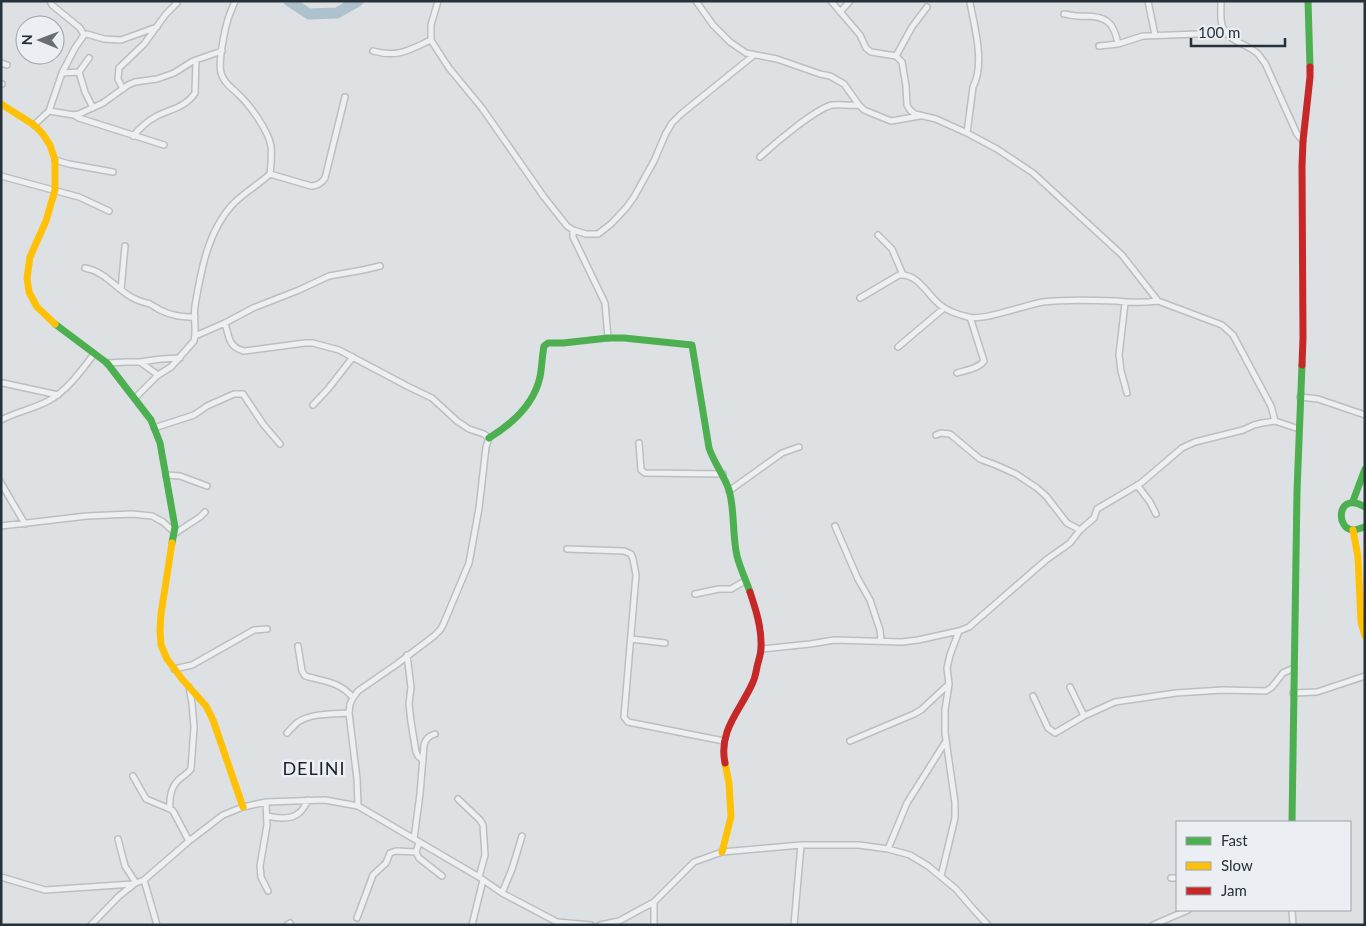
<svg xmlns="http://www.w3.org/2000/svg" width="1366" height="926" font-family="Lato,sans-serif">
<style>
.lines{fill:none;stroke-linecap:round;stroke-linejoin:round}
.river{stroke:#aec2cd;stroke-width:11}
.street-casing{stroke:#bcbfc1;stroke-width:8}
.street{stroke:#edeff0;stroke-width:5}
.fast{stroke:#4caf50;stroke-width:7}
.slow{stroke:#ffc107;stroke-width:7}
.jam{stroke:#c62828;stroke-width:7}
.labels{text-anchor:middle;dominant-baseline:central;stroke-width:5;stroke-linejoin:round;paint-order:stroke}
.quarter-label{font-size:18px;letter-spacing:1px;fill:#19222b;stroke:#ebeff3}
</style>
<rect width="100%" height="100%" fill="#dee1e3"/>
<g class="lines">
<path class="river" d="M 289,1 L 309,14 L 337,13 L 358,1"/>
<g class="street-casing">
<path id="street" d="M 50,1 L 52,5 L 80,28 L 84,35
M 438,1 L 431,25 L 431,40 L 436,48 L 449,68 L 482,108 L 544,197 L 567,226 L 573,230 L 586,234 L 598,234 L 611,224 L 626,208 L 634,197 L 654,161 L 666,133 L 672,123 L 681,114 L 754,55
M 696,1 L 713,25 L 730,42 L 746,53 L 777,59 L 820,74 L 830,76 L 844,84 L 859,105 L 864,110 L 891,121 L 920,116
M 831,1 L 860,35 L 866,48 L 871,52 L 896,56 L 902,62 L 906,86 L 907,105 L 910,110 L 915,114 L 936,119 L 967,133 L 997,149 L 1033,173 L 1122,255 L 1158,301 L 1222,325 L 1233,335 L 1271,406 L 1275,421
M 1148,1 L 1155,35
M 1221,1 C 1221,9 1220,17 1222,25 C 1228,42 1246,43 1258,54 C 1260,56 1262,60 1265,63 L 1297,134 L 1303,141
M 840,12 L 850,1
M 1064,14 C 1071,15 1078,17 1084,16 C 1106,16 1114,22 1118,44
M 1099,46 L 1118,44 L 1143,36 L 1226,33
M 373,51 C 398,58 409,50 431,40
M 896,56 L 912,27 L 927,7
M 1,63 L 7,65
M 79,72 L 85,92 L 93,108
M 62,73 L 79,72 L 89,58
M 1,84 L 2,84
M 123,89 L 118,79 L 119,68 L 144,44 L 166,14 L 177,3
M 49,111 L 74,115 L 79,114 L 103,103 L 128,85 L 135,82 L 157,79 L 174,73 L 193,61 L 222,51
M 74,115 L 79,118 L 164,145
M 34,125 L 49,111 L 62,73 L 75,48 L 84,35 L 87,34 L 104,39 L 121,40 L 157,27
M 967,133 L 973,87 C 985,64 975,28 970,3
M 133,136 C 139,129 149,120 157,116 C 171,109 186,107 195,93 L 196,60
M 760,157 C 774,144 815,109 832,105 C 839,104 852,106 859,105
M 55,160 L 69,164 L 113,172
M 270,174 L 311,186 C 317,186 321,184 325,178 L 345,97
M 1,176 L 79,197 L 109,211
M 573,230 L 573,237 L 605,303 L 608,338
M 878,235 L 892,249 L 903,275
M 85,268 C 103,271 113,285 128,295 C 135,300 142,302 150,304 C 153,306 157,308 160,310 C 172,316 182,317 195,317
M 121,290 L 125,246
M 860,298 L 899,275 C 920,273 928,298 943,307 C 950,312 960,315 968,317 C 984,321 1025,305 1043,302 C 1067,299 1092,300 1116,301 C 1131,303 1142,303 1158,301
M 1125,303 L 1119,355 L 1121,371 L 1127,393
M 225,323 C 229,336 228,347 244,351 L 305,343 L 313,343 L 339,350 L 409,387 L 432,398 L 457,421 L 469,429 L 484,434 L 489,438 L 486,447 L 479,508 L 469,563 L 443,625 L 440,630 L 434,636 L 397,664 L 358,691 L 353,698 L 350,704 L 349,713 L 357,779 L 358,806
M 195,336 L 225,323 L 253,308 L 299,290 L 329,276 L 363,270 L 380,266
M 898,347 L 944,308
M 140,362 L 158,375
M 107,363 L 126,362 L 140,362 L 161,359 L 180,358
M 957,373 C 966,370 978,369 984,361 L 970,317
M 3,383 L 58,395
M 1300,397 L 1318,399 L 1365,415
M 135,398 L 158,375 L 171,367 L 194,341 C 197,330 193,318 195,306 C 201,270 208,230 234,203 C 245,192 259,184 270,174 C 271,165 272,155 271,146 C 268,130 250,105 238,94 C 231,87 224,83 221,73 C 218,61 225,28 229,16 C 231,11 233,6 235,1
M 313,405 L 328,389 L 353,357
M 1,420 C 16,412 33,409 48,401 C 67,391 81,371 94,354
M 154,428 L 194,415 L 207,406 L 234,394 L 243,394 L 263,424 L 280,444
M 936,435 L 941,433 L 950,434 L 980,459 L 996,465 L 1016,474 L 1037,488 L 1046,496 L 1067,523 L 1080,530
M 639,443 L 641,470 L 645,473 L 723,474
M 166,475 L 180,476 L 207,486
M 1,483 L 25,524
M 1137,485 L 1150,502 L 1156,514
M 729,491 L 782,453 L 799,447
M 1,526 L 87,516 L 132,514 L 152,516 L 163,522 L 174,532
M 835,526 L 858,579 L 870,600 L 880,630 L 881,641
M 174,534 L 200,517 L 205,512
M 567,549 L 624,551 L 631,554 L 633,559 L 636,575 L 624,717 L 628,722 L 724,741
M 695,594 L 719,589 L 731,589 L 745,581
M 631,639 L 665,643
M 298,646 L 302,671 L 305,676 C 323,681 341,682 353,698
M 761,649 L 810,644 L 834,640 L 902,642 L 918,640 L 959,631 L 969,627 L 1046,560 L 1070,543 L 1080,530 L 1094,518 L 1097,509 L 1141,483 L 1182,448 L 1195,442 L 1243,430 L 1254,425 L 1262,423 L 1275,421 L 1299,429
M 407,655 L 411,687 L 409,704 L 411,722 L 416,752 L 418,756 L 423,760
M 174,669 L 192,665 L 254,630 L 267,629
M 1070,687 L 1084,716
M 1293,693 L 1317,692 L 1365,676
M 1033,696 L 1048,728 L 1055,733 L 1084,716 L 1115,702 L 1176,693 L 1223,690 L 1266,691 L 1272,687 L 1283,673 L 1294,668
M 287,733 C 291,729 294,725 298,722 C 312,713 333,714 349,713
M 850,741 L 914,714 L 921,710 L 949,684
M 133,776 L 146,799 L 170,809 L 173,811 L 189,841
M 458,799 L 480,820 L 483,825 L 485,855 L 479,877
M 266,802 L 267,825 L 260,866 L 261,877 L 268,891
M 170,809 C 169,796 171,785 182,777 C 186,774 188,773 191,769 L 194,727 L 192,703 L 189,687
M 267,816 C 276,818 291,820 299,813 C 303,810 306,804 308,800
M 118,839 L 125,866 L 136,883
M 414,839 L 420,794 L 424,745 C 426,738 429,736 435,734
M 419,843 L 416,852 L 419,858 L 442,876
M 888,849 L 907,803 L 946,741
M 941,876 L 955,818 L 955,803 L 945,733 L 945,710 L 949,684 L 947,668 L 950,655 L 959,631
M 1,877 L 45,890 L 133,884 L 144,880 L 189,841 L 223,815 L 243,807 L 266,802 L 325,800 L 358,806 L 479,877 L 502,893 L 557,922 L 591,925
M 1171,878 L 1177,878
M 144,880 L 157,925
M 502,893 L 512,869 L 522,836
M 654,902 L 654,925
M 1292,910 L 1293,925
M 357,918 L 373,875 L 386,863 L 390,853 L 396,851 L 416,852
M 91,925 L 119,896 L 133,885
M 287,925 L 290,923
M 472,925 L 483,880
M 600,925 L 619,921 L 654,902 L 694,862 L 722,852 L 801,845 L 859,845 L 888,849 L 910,855 L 928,866 L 956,889 L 974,910 L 988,925
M 794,925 L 801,845
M 1153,925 L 1188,910"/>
</g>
<use href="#street" class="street"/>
<path class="fast" d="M 1308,1 L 1310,67
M 55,324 L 107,363 L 151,420 L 160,443 L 175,527 L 172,543
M 489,438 C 512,424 534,404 540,377 C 542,367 542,356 544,346 L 548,343 L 563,343 L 608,338 L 624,338 L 692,345 L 709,448 C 714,463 724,475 729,490 C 735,511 732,534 737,556 C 740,568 746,580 750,592
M 1353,501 L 1365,469
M 1365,507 C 1337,490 1335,529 1353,530 C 1356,530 1361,528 1365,527
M 1292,822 L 1297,491 L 1302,365"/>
<path class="slow" d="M 1,104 L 34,125 L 42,133 L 50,145 L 55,160 L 55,190 L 46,221 L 30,257 L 27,278 L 29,292 L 37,307 L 55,324
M 1353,530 L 1358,557 L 1361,622 L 1365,636
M 172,543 L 161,614 L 160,630 L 161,645 L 167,659 L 182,679 L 206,706 L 213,720 L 243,807
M 722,852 L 731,817 L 729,783 L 725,763"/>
<path class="jam" d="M 1302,365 L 1303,338 L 1302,166 L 1303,141 L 1310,77 L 1310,67
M 725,763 C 718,730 741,710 753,682 C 755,678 756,672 757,667 C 758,661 761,655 761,648 C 762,629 756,610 750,592"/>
</g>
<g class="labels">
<g class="quarter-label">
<text x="314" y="768">DELINI</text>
</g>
</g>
<rect width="1366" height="926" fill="none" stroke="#27313a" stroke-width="5"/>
<rect x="1176" y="821" width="175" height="90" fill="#ebeff3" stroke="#9da3a9"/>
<rect x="1186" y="837" width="25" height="8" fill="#4caf50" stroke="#9da3a9"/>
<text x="1221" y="846" font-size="15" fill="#27313a">Fast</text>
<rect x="1186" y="862" width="25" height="8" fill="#ffc107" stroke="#9da3a9"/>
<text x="1221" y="871" font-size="15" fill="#27313a">Slow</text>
<rect x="1186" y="887" width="25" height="8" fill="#c62828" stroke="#9da3a9"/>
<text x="1221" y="896" font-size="15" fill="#27313a">Jam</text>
<g transform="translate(40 40) rotate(271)"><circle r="24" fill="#ebeff3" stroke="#9da3a9"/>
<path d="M0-4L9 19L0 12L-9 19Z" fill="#676f75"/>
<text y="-8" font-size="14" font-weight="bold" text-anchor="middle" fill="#27313a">N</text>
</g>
<path d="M1191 38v8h94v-8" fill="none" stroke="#27313a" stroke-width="2.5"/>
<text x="1198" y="38" font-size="15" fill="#27313a" stroke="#ebeff3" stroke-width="4" paint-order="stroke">100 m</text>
</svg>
